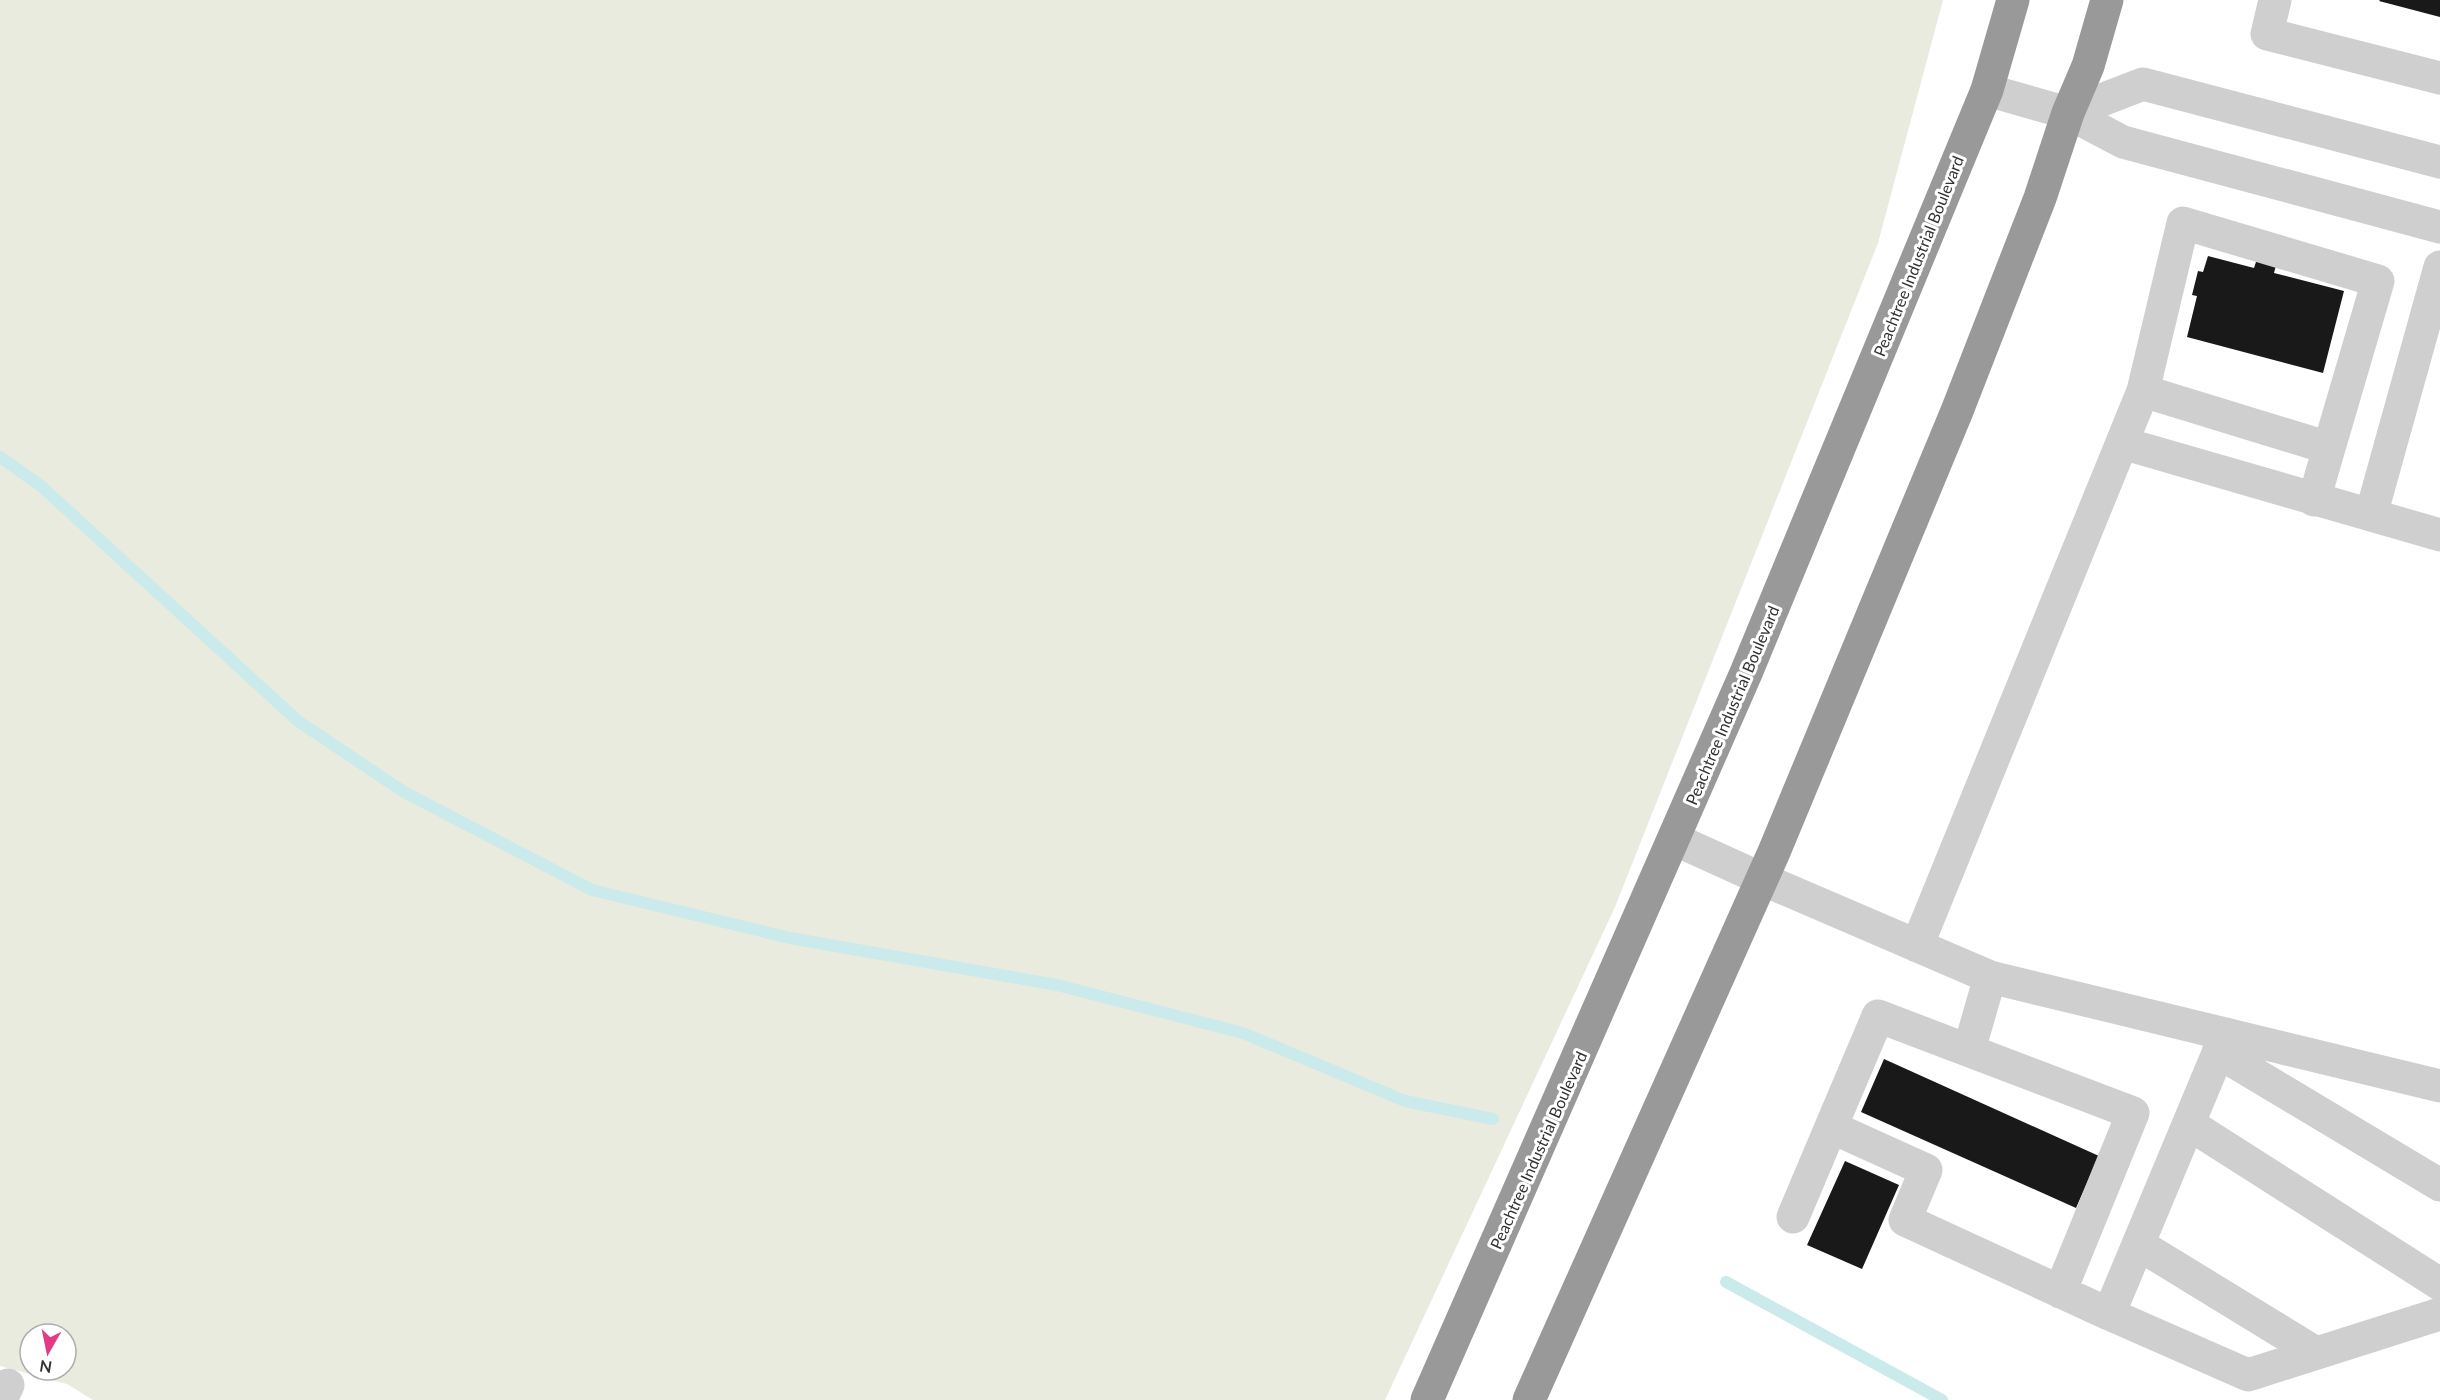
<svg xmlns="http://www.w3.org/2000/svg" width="2440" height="1400" font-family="Lato,sans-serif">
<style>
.green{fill:#e9ebde;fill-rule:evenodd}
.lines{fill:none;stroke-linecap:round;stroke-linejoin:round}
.stream{stroke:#cbeaeb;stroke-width:12}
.building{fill:#191919}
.minor{stroke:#cfcfcf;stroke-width:33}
.highway{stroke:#999;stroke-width:33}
.labels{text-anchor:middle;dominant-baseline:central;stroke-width:6;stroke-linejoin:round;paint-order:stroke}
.street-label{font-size:16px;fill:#323232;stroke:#fff}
</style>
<rect width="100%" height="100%" fill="#fff"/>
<path class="green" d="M 0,0 L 1943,0 L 1878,243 L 1615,907 L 1385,1400 L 93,1400 L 67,1384 L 0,1366 ZM 30,1334 L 66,1334 L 66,1370 L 30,1370 Z"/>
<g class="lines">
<path class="stream" d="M 0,457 L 41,486 L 298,721 L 404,792 L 592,890 L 790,938 L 1057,985 L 1243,1033 L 1405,1101 L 1493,1119
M 1726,1282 L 1942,1400"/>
</g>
<path class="building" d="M 2380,0 L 2440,0 L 2440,17 L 2379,1 Z
M 2259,253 L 2278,258 L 2274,273 L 2344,291 L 2323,373 L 2187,337 L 2197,296 L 2192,295 L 2198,271 L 2203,272 L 2208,256 L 2254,268 Z
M 1884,1059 L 2099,1156 L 2076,1208 L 1861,1112 Z
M 1845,1161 L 1899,1185 L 1862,1269 L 1807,1245 Z"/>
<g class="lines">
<path class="minor" d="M 2275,0 L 2267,34 L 2440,78
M 1987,90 L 2068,113 L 2123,142 L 2440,227
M 2068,113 L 2143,84 L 2440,162
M 2143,391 L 2183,223 L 2378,281 L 2329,448
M 2122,443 L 2440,535
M 2371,515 L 2440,267
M 1674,839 L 1762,879 L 1990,977 L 2440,1086
M 1917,946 L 2143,391 L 2329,448 L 2314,500
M 2226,1034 L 2109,1314 L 2248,1375 L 2440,1314
M 1969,1050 L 1990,977
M 2218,1052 L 2440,1185
M 2189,1124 L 2440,1284
M 1793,1217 L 1831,1127
M 2138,1244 L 2316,1353
M 2060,1292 L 2133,1113 L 1878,1016 L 1831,1127 L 1926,1170 L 1905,1220 L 2109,1314
M 1,1400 L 8,1385"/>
<path class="highway" d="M 1427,1400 L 1746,673 L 1987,90 L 2013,0
M 1529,1400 L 1774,852 L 1957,411 L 2040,198 L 2068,113 L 2088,66 L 2107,0"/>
</g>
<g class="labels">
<g class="street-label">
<text transform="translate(1918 256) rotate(-68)">Peachtree Industrial Boulevard</text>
<text transform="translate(1732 705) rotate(-67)">Peachtree Industrial Boulevard</text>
<text transform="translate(1538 1150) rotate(-66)">Peachtree Industrial Boulevard</text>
</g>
</g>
<g transform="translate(48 1352) rotate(189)"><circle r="28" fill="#ffffff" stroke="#adadad" stroke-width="1.5"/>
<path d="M0-4.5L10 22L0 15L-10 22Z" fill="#e23a83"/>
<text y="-9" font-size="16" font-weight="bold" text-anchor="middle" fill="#323232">N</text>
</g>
</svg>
